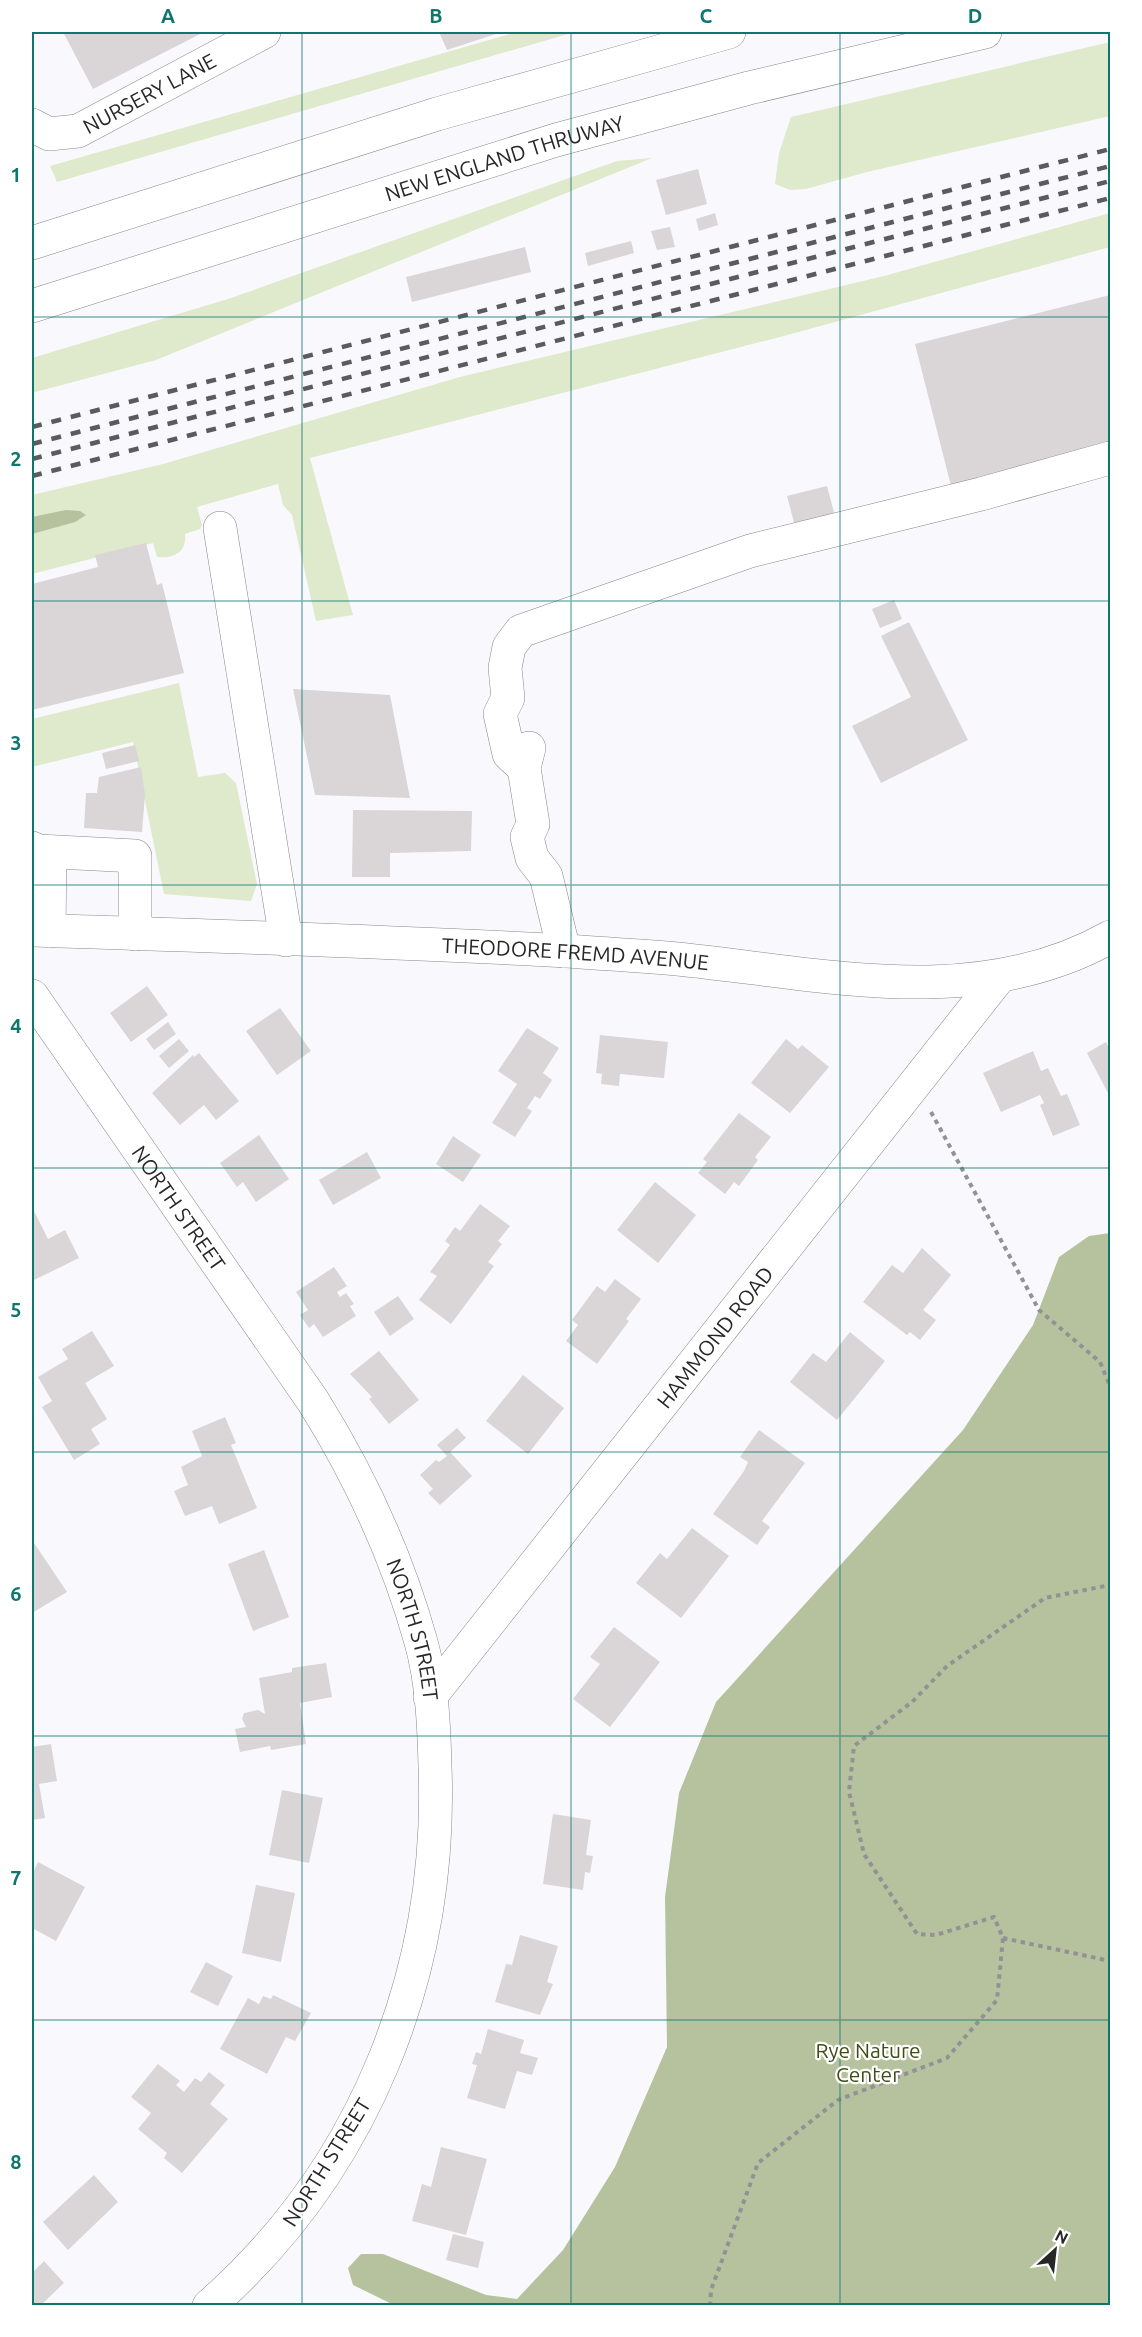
<svg xmlns="http://www.w3.org/2000/svg" width="1142" height="2337" font-family="Ubuntu,sans-serif">
<style>
.green{fill:#dfe9cc}
.forest{fill:#b6c29e}
.building{fill:#dad5d7}
.lines{fill:none;stroke-linecap:round;stroke-linejoin:round}
.minor-casing{stroke:#88888c;stroke-width:34}
.highway-casing{stroke:#88888c;stroke-width:34}
.path{stroke:#929295;stroke-width:4;stroke-dasharray:4.5 4.5;stroke-linecap:butt}
.minor{stroke:#fff;stroke-width:33}
.highway{stroke:#fff;stroke-width:33}
.rail{stroke:#5b5b5d;stroke-width:4.5;stroke-dasharray:10 10;stroke-linecap:butt}
.grid{fill:none;stroke:#0f766e;stroke-width:1.5;stroke-opacity:0.55}
.labels{text-anchor:middle;dominant-baseline:central;stroke-width:4.5;stroke-linejoin:round;paint-order:stroke}
.street-label{font-size:21px;fill:#272728;stroke:#fff}
.park-label{font-size:21px;fill:#3f4d15;stroke:#fff}
.neatline{fill:none;stroke:#0f766e;stroke-width:2}
.grid-label{font-size:20px;text-anchor:middle;font-weight:bold;fill:#0f766e}
</style>
<rect width="100%" height="100%" fill="#f9f9fd"/>
<path class="green" d="M 517,32 L 575,32 L 57,182 L 50,166 Z
M 1110,42 L 1110,116 L 867,172 L 806,189 L 790,190 L 775,184 L 779,153 L 791,117 Z
M 652,158 L 156,360 L 32,393 L 32,358 L 231,298 L 617,161 Z
M 1110,213 L 1110,247 L 780,337 L 310,458 L 353,615 L 316,621 L 292,515 L 283,505 L 278,484 L 197,507 L 202,525 L 200,529 L 185,534 C 187,552 174,559 157,557 L 153,543 L 32,574 L 32,495 L 163,464 L 460,377 L 884,276 Z
M 179,683 L 198,777 L 225,773 L 236,783 L 257,884 L 251,901 L 164,894 L 133,742 L 32,767 L 32,719 Z"/>
<path class="forest" d="M 66,510 L 80,511 L 86,515 L 75,522 L 32,534 L 32,517 Z
M 1110,1233 L 1110,2305 L 396,2306 L 353,2285 L 348,2268 L 361,2254 L 383,2254 L 486,2295 L 517,2299 L 563,2250 L 615,2167 L 667,2047 L 665,1897 L 679,1793 L 716,1702 L 963,1430 L 1033,1325 L 1059,1257 L 1089,1236 Z"/>
<path class="building" d="M 63,32 L 204,32 L 93,89 Z
M 439,32 L 502,32 L 447,50 Z
M 698,169 L 707,204 L 666,215 L 656,180 Z
M 715,213 L 718,225 L 699,231 L 696,219 Z
M 670,227 L 675,247 L 657,250 L 651,231 Z
M 631,241 L 634,253 L 588,266 L 585,253 Z
M 525,247 L 531,272 L 412,302 L 406,277 Z
M 1110,295 L 1110,450 L 952,490 L 915,344 Z
M 827,486 L 836,520 L 796,530 L 787,496 Z
M 146,543 L 157,585 L 162,583 L 184,673 L 32,710 L 32,584 L 98,567 L 95,555 Z
M 894,600 L 902,619 L 880,628 L 872,609 Z
M 909,622 L 968,740 L 881,783 L 852,726 L 911,697 L 881,636 Z
M 293,689 L 390,695 L 410,798 L 315,795 Z
M 135,745 L 139,761 L 106,769 L 102,753 Z
M 141,767 L 145,795 L 142,832 L 84,828 L 86,793 L 97,793 L 99,777 Z
M 353,810 L 472,811 L 471,851 L 390,853 L 390,877 L 352,877 Z
M 147,986 L 168,1015 L 131,1042 L 110,1013 Z
M 280,1008 L 311,1051 L 277,1075 L 246,1031 Z
M 168,1022 L 176,1034 L 154,1050 L 146,1039 Z
M 527,1028 L 559,1048 L 543,1073 L 552,1080 L 540,1099 L 535,1096 L 527,1108 L 532,1111 L 515,1137 L 492,1123 L 517,1084 L 498,1071 Z
M 600,1035 L 668,1042 L 664,1078 L 620,1074 L 619,1086 L 601,1084 L 602,1074 L 596,1073 Z
M 179,1039 L 189,1051 L 169,1068 L 159,1056 Z
M 786,1039 L 798,1049 L 802,1045 L 829,1067 L 790,1113 L 751,1083 Z
M 1106,1042 L 1110,1050 L 1110,1097 L 1087,1053 Z
M 1033,1051 L 1041,1071 L 1048,1068 L 1061,1096 L 1067,1094 L 1080,1125 L 1053,1136 L 1040,1105 L 1044,1103 L 1040,1095 L 1001,1112 L 983,1073 Z
M 199,1053 L 239,1101 L 216,1120 L 204,1105 L 180,1125 L 152,1093 L 193,1055 L 194,1057 Z
M 739,1113 L 771,1137 L 755,1157 L 758,1160 L 739,1186 L 734,1182 L 725,1194 L 698,1173 L 707,1162 L 703,1159 Z
M 259,1135 L 289,1179 L 256,1202 L 243,1182 L 237,1187 L 220,1163 Z
M 453,1136 L 481,1155 L 463,1182 L 436,1164 Z
M 367,1152 L 381,1178 L 333,1205 L 319,1180 Z
M 655,1182 L 696,1215 L 658,1263 L 617,1230 Z
M 480,1204 L 510,1226 L 498,1241 L 502,1244 L 488,1262 L 494,1266 L 451,1324 L 419,1300 L 437,1276 L 430,1272 L 450,1245 L 445,1241 L 455,1227 L 460,1231 Z
M 32,1207 L 48,1239 L 65,1230 L 79,1258 L 32,1281 Z
M 922,1248 L 951,1275 L 923,1310 L 936,1320 L 920,1340 L 910,1332 L 907,1335 L 863,1302 L 892,1265 L 903,1273 Z
M 334,1267 L 347,1286 L 337,1292 L 340,1297 L 346,1293 L 354,1304 L 350,1306 L 356,1316 L 323,1337 L 314,1324 L 309,1328 L 300,1315 L 308,1310 L 296,1292 Z
M 615,1279 L 641,1299 L 626,1319 L 629,1321 L 597,1364 L 566,1341 L 578,1325 L 572,1320 L 597,1286 L 605,1292 Z
M 398,1296 L 414,1319 L 390,1336 L 374,1312 Z
M 92,1331 L 114,1366 L 85,1383 L 107,1419 L 91,1429 L 100,1444 L 74,1460 L 42,1407 L 52,1401 L 38,1377 L 68,1359 L 62,1349 Z
M 850,1332 L 885,1361 L 837,1420 L 790,1382 L 813,1353 L 826,1362 Z
M 379,1351 L 419,1400 L 389,1424 L 369,1399 L 372,1397 L 350,1374 Z
M 523,1375 L 564,1408 L 528,1454 L 486,1421 Z
M 225,1417 L 236,1443 L 231,1445 L 257,1508 L 219,1524 L 212,1506 L 185,1516 L 174,1491 L 188,1485 L 181,1467 L 202,1456 L 192,1431 Z
M 457,1428 L 466,1438 L 450,1452 L 472,1476 L 440,1505 L 428,1493 L 433,1489 L 420,1475 L 436,1460 L 439,1462 L 447,1456 L 437,1445 Z
M 759,1430 L 805,1463 L 762,1521 L 770,1527 L 757,1545 L 713,1514 L 744,1471 L 748,1462 L 740,1457 Z
M 692,1528 L 729,1556 L 681,1618 L 636,1583 L 660,1553 L 667,1559 Z
M 32,1540 L 67,1592 L 32,1613 Z
M 264,1550 L 289,1617 L 253,1631 L 228,1564 Z
M 614,1627 L 660,1662 L 610,1727 L 573,1699 L 600,1664 L 590,1657 Z
M 326,1663 L 332,1697 L 300,1703 L 306,1744 L 271,1750 L 270,1746 L 240,1752 L 235,1729 L 246,1727 L 242,1719 L 244,1713 L 258,1710 L 265,1714 L 259,1678 L 292,1672 L 292,1668 Z
M 51,1744 L 57,1781 L 39,1784 L 45,1818 L 32,1820 L 32,1747 Z
M 282,1790 L 323,1798 L 309,1863 L 269,1855 Z
M 553,1814 L 591,1820 L 586,1855 L 593,1856 L 590,1873 L 585,1872 L 583,1890 L 543,1884 Z
M 38,1862 L 85,1887 L 56,1941 L 32,1928 L 32,1875 Z
M 256,1885 L 295,1893 L 281,1962 L 242,1953 Z
M 520,1935 L 558,1946 L 547,1982 L 553,1984 L 540,2015 L 495,2002 L 506,1964 L 512,1965 Z
M 206,1962 L 233,1976 L 218,2006 L 190,1992 Z
M 273,1995 L 311,2013 L 295,2041 L 286,2037 L 267,2074 L 220,2049 L 248,1998 L 259,2004 L 263,1996 L 271,1999 Z
M 488,2029 L 524,2040 L 520,2053 L 538,2058 L 532,2075 L 517,2071 L 505,2109 L 467,2098 L 477,2065 L 472,2064 L 476,2052 L 481,2054 Z
M 158,2064 L 180,2081 L 176,2085 L 184,2092 L 195,2078 L 201,2082 L 209,2072 L 225,2085 L 210,2104 L 228,2119 L 182,2173 L 164,2158 L 167,2153 L 138,2129 L 151,2113 L 131,2097 Z
M 441,2147 L 487,2159 L 466,2235 L 412,2221 L 422,2184 L 431,2187 Z
M 94,2175 L 118,2202 L 68,2250 L 43,2222 Z
M 453,2234 L 484,2242 L 478,2268 L 446,2260 Z
M 44,2261 L 64,2283 L 40,2306 L 32,2306 L 32,2273 Z"/>
<g class="lines">
<g class="minor-casing">
<g id="minor">
<path id="s1" d="M 32,125 L 49,134 L 78,131 L 264,32"/>
<path d="M 220,528 L 286,940"/>
<path d="M 529,748 L 524,768 L 533,824 L 527,837 L 532,858 L 546,876 L 564,951"/>
<path d="M 524,768 L 509,754 L 500,714 L 508,698 L 505,668 L 509,647 L 521,631 L 750,551 L 981,494 L 1110,458"/>
<path d="M 32,848 L 38,851 L 135,856 L 135,934"/>
<path id="s2" d="M 32,930 C 210,936 389,941 567,951 C 607,954 647,956 687,960 C 828,975 979,1011 1110,937"/>
<path d="M 49,931 L 50,852"/>
<path id="s3" d="M 32,996 L 313,1401 C 360,1476 397,1556 421,1642 C 432,1681 434,1726 435,1766 C 443,1972 365,2169 209,2306"/>
<path id="s4" d="M 430,1697 L 1000,976"/>
</g>
</g>
<g class="highway-casing">
<g id="highway">
<path d="M 32,243 L 437,114 L 729,32"/>
<path id="s5" d="M 32,306 L 556,140 L 749,88 L 985,32"/>
</g>
</g>
<path class="path" d="M 931,1112 L 1039,1310 L 1100,1362 L 1110,1386
M 1003,1938 L 1110,1961
M 710,2306 L 711,2290 L 758,2163 L 838,2100 L 947,2058 L 997,2000 L 1003,1938 L 994,1917 L 936,1935 L 917,1934 L 864,1854 L 849,1792 L 854,1746 L 912,1702 L 947,1666 L 1045,1598 L 1110,1585"/>
<use href="#minor" class="minor"/>
<use href="#highway" class="highway"/>
<path class="rail" d="M 32,427 L 1110,149
M 32,444 L 1110,166
M 32,459 L 1110,181
M 32,476 L 1110,198"/>
</g>
<path class="grid" d="M 302,32 L 302,2306M 571,32 L 571,2306M 840,32 L 840,2306M 32,317 L 1110,317M 32,601 L 1110,601M 32,885 L 1110,885M 32,1168 L 1110,1168M 32,1452 L 1110,1452M 32,1736 L 1110,1736M 32,2020 L 1110,2020"/>
<g class="labels">
<g class="street-label">
<text stroke="none"><textPath href="#s1" startOffset="129">NURSERY LANE</textPath></text>
<text stroke="none"><textPath href="#s5" startOffset="495">NEW ENGLAND THRUWAY</textPath></text>
<text stroke="none"><textPath href="#s2" startOffset="544">THEODORE FREMD AVENUE</textPath></text>
<text stroke="none"><textPath href="#s3" startOffset="258">NORTH STREET</textPath></text>
<text stroke="none"><textPath href="#s4" startOffset="459">HAMMOND ROAD</textPath></text>
<text stroke="none"><textPath href="#s3" startOffset="744">NORTH STREET</textPath></text>
<text transform="translate(326 2162) rotate(-58)">NORTH STREET</text>
</g>
<g class="park-label">
<text x="868" y="2050">Rye Nature<tspan x="868" dy="24">Center</tspan></text>
</g>
</g>
<rect width="1142" height="2337" fill="none" stroke="#ffffff" stroke-width="66"/>
<g transform="translate(1055 2250) rotate(27)" stroke="#ffffff" stroke-width="4.5" paint-order="stroke">
<path d="M0-4.5L10 22L0 15L-10 22Z" fill="#272728"/>
<text y="-9" font-size="16" font-weight="bold" text-anchor="middle" fill="#272728">N</text>
</g>
<rect x="33" y="33" width="1076" height="2271" class="neatline"/>
<g class="grid-label">
<text x="168" y="23">A</text>
<text x="436" y="23">B</text>
<text x="706" y="23">C</text>
<text x="975" y="23">D</text>
<text x="16" y="182">1</text>
<text x="16" y="466">2</text>
<text x="16" y="750">3</text>
<text x="16" y="1033">4</text>
<text x="16" y="1317">5</text>
<text x="16" y="1601">6</text>
<text x="16" y="1885">7</text>
<text x="16" y="2169">8</text>
</g>
</svg>
